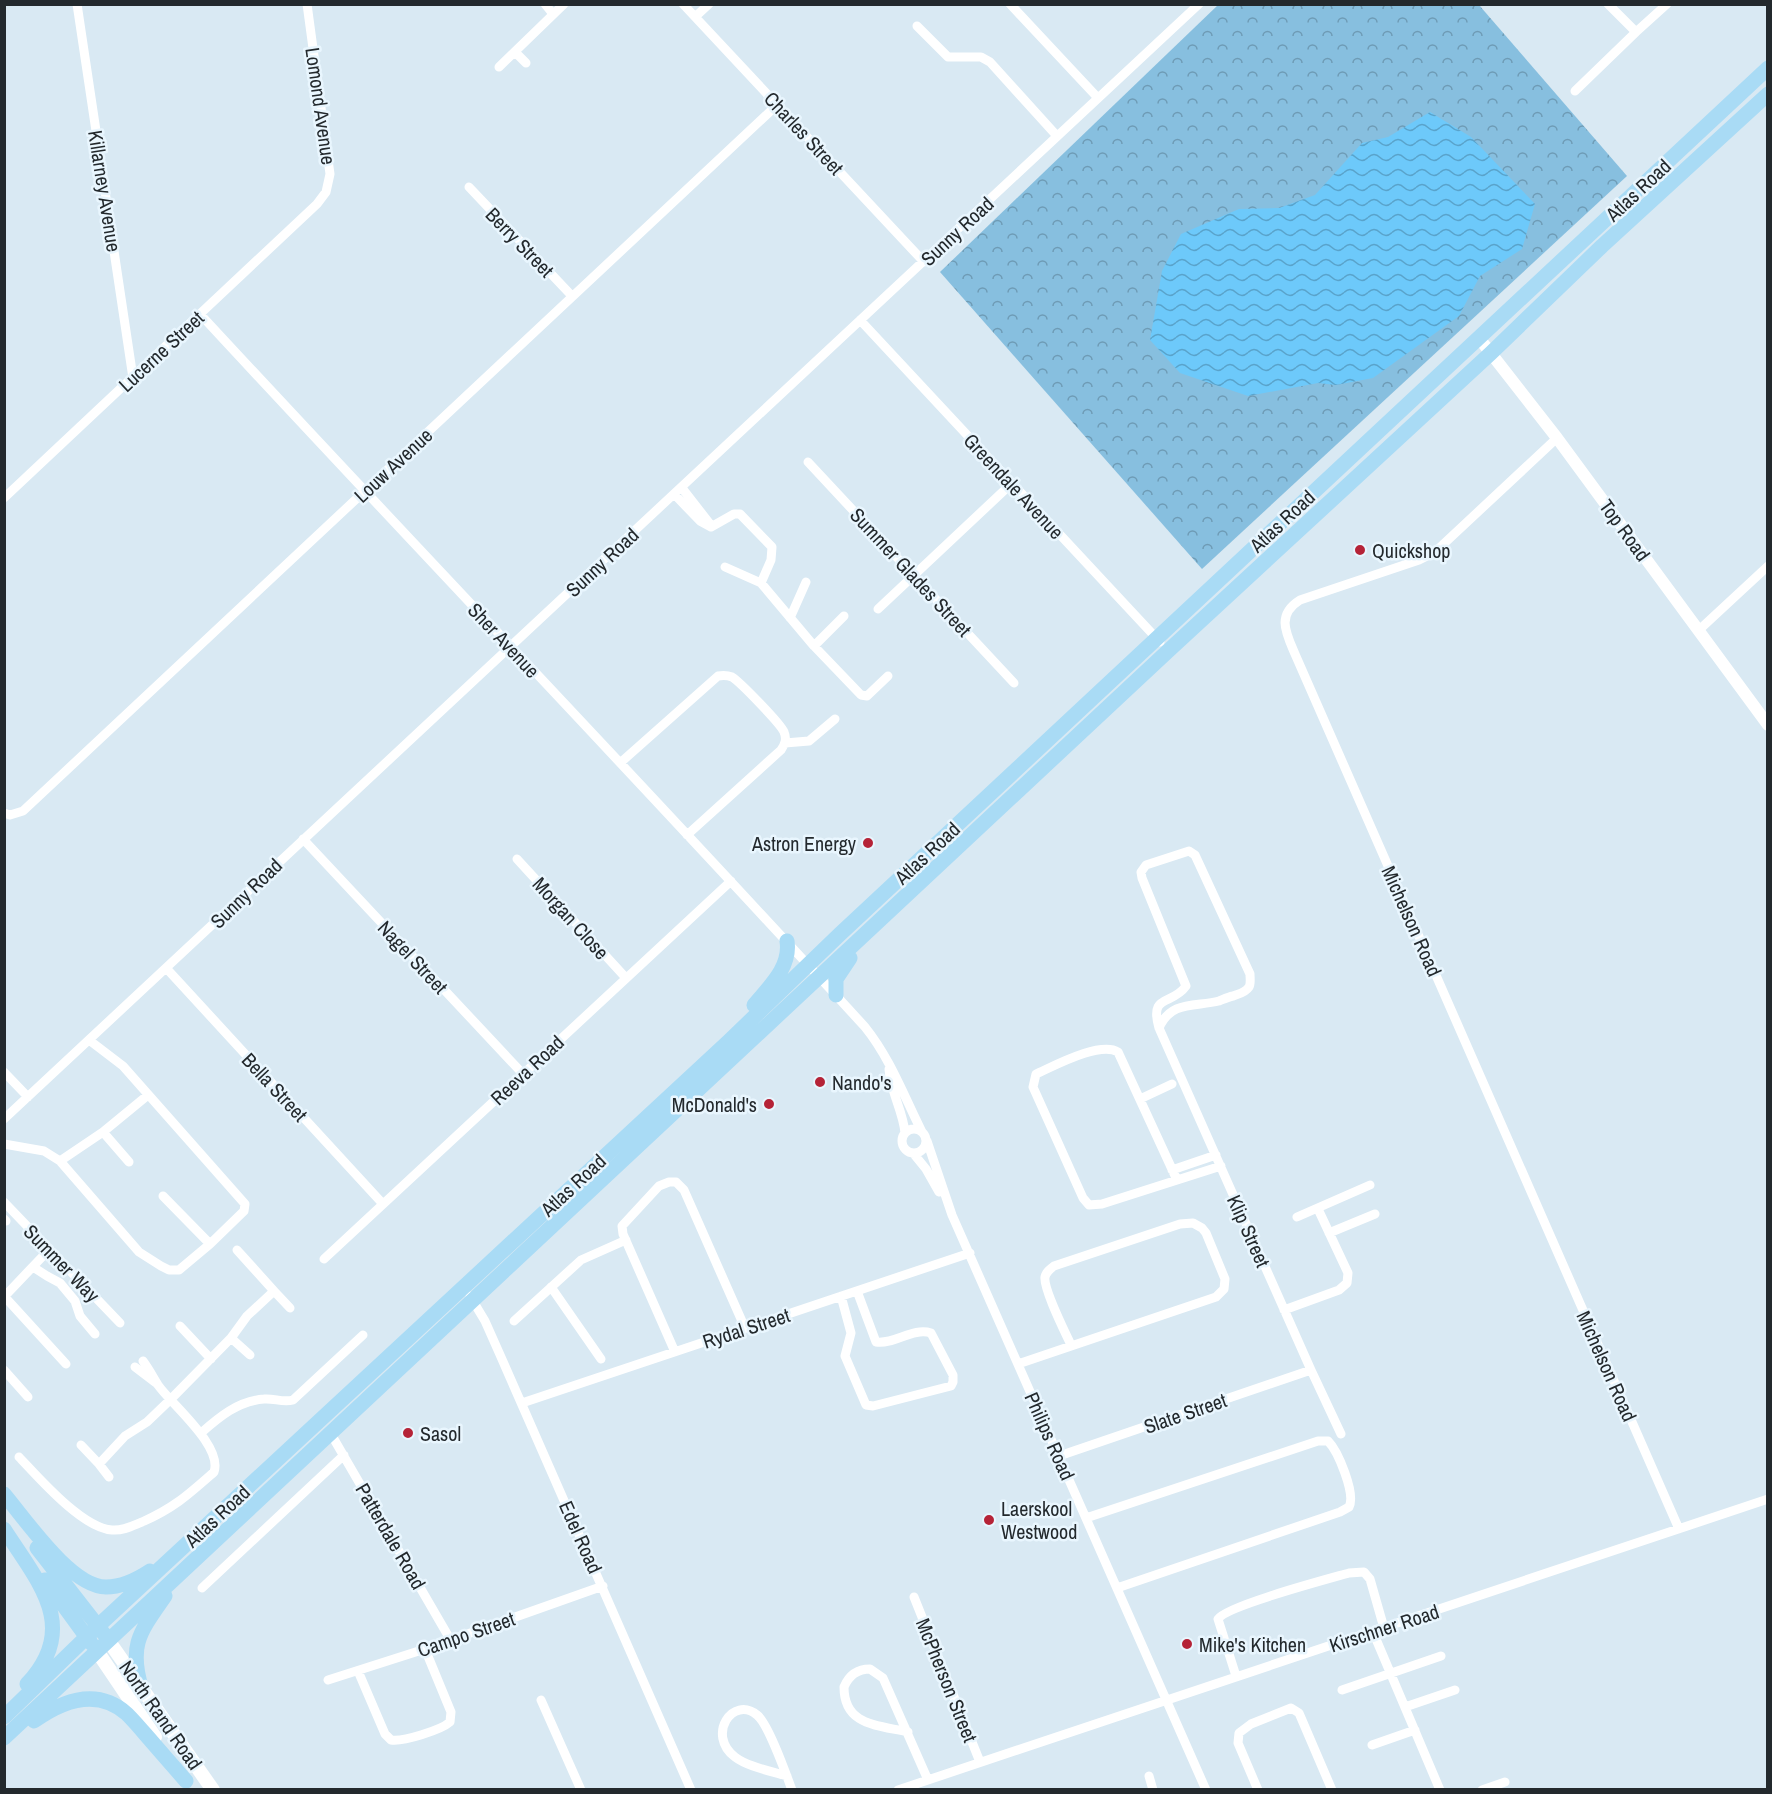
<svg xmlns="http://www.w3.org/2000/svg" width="1772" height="1794" font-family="'Archivo Narrow',sans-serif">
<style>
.park{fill:url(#park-crowns)}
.water{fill:url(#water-waves)}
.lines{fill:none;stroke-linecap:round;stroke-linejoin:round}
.minor{stroke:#fff;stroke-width:9}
.tertiary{stroke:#fff;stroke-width:12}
.secondary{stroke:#fff;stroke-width:14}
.primary{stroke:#a9dbf5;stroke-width:15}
.poi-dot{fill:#b52337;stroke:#e9f6fe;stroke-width:2}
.labels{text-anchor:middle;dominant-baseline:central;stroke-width:5;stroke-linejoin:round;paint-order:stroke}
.street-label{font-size:20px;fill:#23292d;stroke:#e9f6fe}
.poi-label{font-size:20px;fill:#23292d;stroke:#e9f6fe;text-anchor:start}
</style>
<defs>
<pattern id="park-crowns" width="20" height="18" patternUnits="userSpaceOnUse" patternTransform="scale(1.5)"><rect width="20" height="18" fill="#87bfdf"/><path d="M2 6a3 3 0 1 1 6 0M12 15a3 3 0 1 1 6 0" fill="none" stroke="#6e9bb5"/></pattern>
<pattern id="water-waves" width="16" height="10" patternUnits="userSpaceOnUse" patternTransform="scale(1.5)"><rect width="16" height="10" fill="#6dc9fa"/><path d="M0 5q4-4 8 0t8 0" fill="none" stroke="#59a3cb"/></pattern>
</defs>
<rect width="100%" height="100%" fill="#d9e9f3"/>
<path class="park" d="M 1218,5 L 1479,5 L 1627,176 L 1202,569 L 940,272 Z"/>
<path class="water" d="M 1430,112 L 1471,137 L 1535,204 L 1522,249 L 1480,276 L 1459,316 L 1373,378 L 1336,385 L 1318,383 L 1248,396 L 1180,373 L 1150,340 L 1162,271 L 1181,234 L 1239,209 L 1279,208 L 1315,195 L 1362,143 L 1388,137 Z"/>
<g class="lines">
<path class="minor" d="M 77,4 L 133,378
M 545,4 L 553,14
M 683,4 L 924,262
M 1010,4 L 1098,98
M 1608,4 L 1636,32 L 1667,4
M 695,17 L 709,4
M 917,26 L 948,57 L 981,57 L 990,62 L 1057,136
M 515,52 L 526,63
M 499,67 L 564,4
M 1575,91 L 1636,32
M 469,187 L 572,296
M 200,314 C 421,553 646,787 865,1027 C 890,1058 904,1096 922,1132
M 860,320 L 1160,642
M 1557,438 L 1435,552 L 1419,560 L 1300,600 C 1276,615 1286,633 1295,654 L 1679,1529
M 808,462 L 1014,683
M 682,488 L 710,524
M 675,495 L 700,521 L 711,527
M 4,498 L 317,204 L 326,192 L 330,174 L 307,4
M 711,527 L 734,514 L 740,514 L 772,547 L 771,560 L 761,583 L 725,567
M 761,583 L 814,646 L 861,695 L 867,696 L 888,676
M 878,609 L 1011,484
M 790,618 L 806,582
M 1699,630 L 1768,566
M 814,646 L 844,616
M 785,743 L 809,741 L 835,719
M 620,763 L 718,676 C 723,675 727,675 732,677 C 740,682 781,724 784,732 C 787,739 785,744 781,750 L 687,835
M 4,813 L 10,815 L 23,811 L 777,105
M 303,839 L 523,1074
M 517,859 L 626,978
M 167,969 L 383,1204
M 1159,1028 C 1171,1000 1196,1007 1219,1001 C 1224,999 1228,997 1233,996 C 1238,994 1245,993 1249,987 C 1251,984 1250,978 1250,974 L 1195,855 L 1189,851 L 1146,865 L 1141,872 L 1142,878 L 1186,986 C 1172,1006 1149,993 1159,1028 L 1311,1370 L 1341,1434
M 89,1040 L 123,1066 L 245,1204 L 244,1211 L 210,1244 L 179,1270 L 169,1270 L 161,1266 L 139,1252 L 60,1161 L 103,1132 L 148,1095
M 889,1069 C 890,1091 903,1110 905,1133
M 4,1072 L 28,1097
M 1140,1099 L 1172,1084
M 4,1119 L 1199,4
M902 1141a12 12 0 1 1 24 0a12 12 0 1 1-24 0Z
M 103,1132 L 129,1162
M 927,1141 L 952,1215 L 1206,1790
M 4,1144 L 44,1151 L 60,1161
M 913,1153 L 926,1169 L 939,1192
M 1172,1170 L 1216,1155
M 1177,1180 L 1118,1052 C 1100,1041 1054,1066 1036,1074 L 1033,1087 L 1083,1198 L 1089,1205 L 1102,1204 L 1221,1166
M 163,1196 L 210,1244
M 4,1202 L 120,1323
M 1297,1217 L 1370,1185
M 4,1219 L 6,1221
M 1329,1233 L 1375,1214
M 324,1259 L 731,881
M 33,1267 L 47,1276 L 60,1283 L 75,1301 L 80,1316 L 95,1334
M 551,1287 L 601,1359
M 274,1291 L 290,1308
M 4,1296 L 66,1364
M 470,1296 L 485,1321 L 501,1357 L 691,1790
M 841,1296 L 851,1333 L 845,1356 L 866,1405 L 873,1406 L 951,1386 L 953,1382 L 953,1375 L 931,1333 C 913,1327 894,1345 876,1342 L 857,1291
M 4,1297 L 42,1257
M 1284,1310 L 1339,1290 L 1347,1283 L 1348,1273 L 1318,1209
M 514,1321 L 581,1260 L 626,1240
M 180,1326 L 211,1359
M 231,1338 L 250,1355
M 675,1352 L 623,1234 L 622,1226 L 659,1186 L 669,1182 L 676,1182 L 684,1190 L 745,1328
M 1018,1364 L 1216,1297 L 1224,1289 L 1225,1279 L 1206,1233 L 1202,1228 L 1193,1223 L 1180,1224 L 1054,1266 C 1050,1269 1046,1272 1045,1277 C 1043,1288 1065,1332 1071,1345
M 135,1367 L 156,1383
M 4,1370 L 28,1397
M 522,1403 L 970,1253
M 201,1433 C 219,1417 238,1401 264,1399 C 274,1398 283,1403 293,1400 L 363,1335
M 331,1434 L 450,1639
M 81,1445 L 99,1464 L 125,1436 L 147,1422 L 171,1399 L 231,1338 L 247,1316 L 274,1291 L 237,1250
M 1059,1456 L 1311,1370
M 19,1457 C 39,1478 82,1528 112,1530 C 123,1531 132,1526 142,1522 C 174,1508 189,1494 214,1472 C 223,1446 172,1405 158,1385 C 153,1377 149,1369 143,1361
M 99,1464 L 109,1477
M 1086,1518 L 1318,1441 L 1328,1441 C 1338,1451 1356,1494 1349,1507 L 1340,1512 L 1117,1588
M 202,1588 L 344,1455
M 914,1597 L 980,1762
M 1373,1632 L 1440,1790
M 358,1671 L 385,1734 L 391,1740 C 403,1742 441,1730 450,1722 L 451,1712 L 425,1649
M 1236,1676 L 1218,1619 C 1226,1606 1328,1579 1349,1573 L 1364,1572 L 1370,1579 L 1384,1628
M 328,1680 L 425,1649 L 603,1586
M 1342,1690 L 1441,1656
M 541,1700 L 581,1790
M 1405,1707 L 1455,1690
M 908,1732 C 878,1725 844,1726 844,1687 C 849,1675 857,1669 870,1669 L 883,1678 L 928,1780
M 1372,1745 L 1415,1730
M 787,1776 C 771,1771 748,1767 735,1757 C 706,1735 733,1695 757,1715 C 768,1723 786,1774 792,1790
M 1149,1776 L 1153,1790
M 898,1790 L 1768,1499
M 1258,1790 L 1238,1743 L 1239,1733 L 1251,1724 L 1291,1708 L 1299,1713 L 1332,1790
M 1482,1790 L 1505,1782"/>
<path class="tertiary" d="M 1479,338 L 1557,438 L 1768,725"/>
<path class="secondary" d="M 108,1640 L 213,1790
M 97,1651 L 155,1737"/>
<path class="primary" d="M 836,995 L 836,979 L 850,958
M 754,1005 C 770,986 791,967 787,941
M 4,1494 C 26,1520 71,1587 106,1587 C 121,1587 138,1579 150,1571
M 4,1529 C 38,1582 81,1627 27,1684
M 37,1548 L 104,1634
M 45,1580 L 91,1643
M 142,1690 C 128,1645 140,1632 165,1596
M 4,1717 L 98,1626 L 728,1042 L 840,934 L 1768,68
M 34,1721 C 62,1701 97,1687 127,1714 C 134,1721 140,1728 146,1735 C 159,1750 173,1766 186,1781
M 4,1738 L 1168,651 L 1491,353 L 1602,246 L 1768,94"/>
</g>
<g class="poi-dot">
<circle cx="1360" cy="550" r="6"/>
<circle cx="868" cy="843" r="6"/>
<circle cx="820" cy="1082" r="6"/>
<circle cx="769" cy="1104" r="6"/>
<circle cx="408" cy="1433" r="6"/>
<circle cx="989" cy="1520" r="6"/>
<circle cx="1187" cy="1644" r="6"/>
</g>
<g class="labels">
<g class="street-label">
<text transform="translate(321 106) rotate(82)">Lomond Avenue</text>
<text transform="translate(804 133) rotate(47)">Charles Street</text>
<text transform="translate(1638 190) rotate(-43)">Atlas Road</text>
<text transform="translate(105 191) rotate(81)">Killarney Avenue</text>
<text transform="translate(957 231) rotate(-43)">Sunny Road</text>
<text transform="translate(520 242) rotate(46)">Berry Street</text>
<text transform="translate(161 351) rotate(-43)">Lucerne Street</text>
<text transform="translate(393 465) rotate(-43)">Louw Avenue</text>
<text transform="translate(1014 486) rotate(47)">Greendale Avenue</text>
<text transform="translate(1282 521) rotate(-43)">Atlas Road</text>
<text transform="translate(1625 530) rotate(54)">Top Road</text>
<text transform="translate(602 562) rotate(-43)">Sunny Road</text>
<text transform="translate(911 572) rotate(47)">Summer Glades Street</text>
<text transform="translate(504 640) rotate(47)">Sher Avenue</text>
<text transform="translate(927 853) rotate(-43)">Atlas Road</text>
<text transform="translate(246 893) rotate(-44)">Sunny Road</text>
<text transform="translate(571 918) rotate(48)">Morgan Close</text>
<text transform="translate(1412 921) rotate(66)">Michelson Road</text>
<text transform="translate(413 957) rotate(47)">Nagel Street</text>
<text transform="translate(527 1070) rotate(-43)">Reeva Road</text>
<text transform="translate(275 1087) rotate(47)">Bella Street</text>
<text transform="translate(573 1185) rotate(-43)">Atlas Road</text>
<text transform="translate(1249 1231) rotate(66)">Klip Street</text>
<text transform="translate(62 1263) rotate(46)">Summer Way</text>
<text transform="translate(746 1328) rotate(-18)">Rydal Street</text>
<text transform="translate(1607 1366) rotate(66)">Michelson Road</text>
<text transform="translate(1185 1413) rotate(-19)">Slate Street</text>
<text transform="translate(1050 1436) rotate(66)">Philips Road</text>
<text transform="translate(217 1516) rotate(-43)">Atlas Road</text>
<text transform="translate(391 1536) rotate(60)">Patterdale Road</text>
<text transform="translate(581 1537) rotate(66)">Edel Road</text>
<text transform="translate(1384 1628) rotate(-18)">Kirschner Road</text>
<text transform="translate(466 1634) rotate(-19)">Campo Street</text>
<text transform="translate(947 1680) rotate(68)">McPherson Street</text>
<text transform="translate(161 1715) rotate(55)">North Rand Road</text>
</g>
<g class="poi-label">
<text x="1372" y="550">Quickshop</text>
<text x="856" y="843" text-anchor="end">Astron Energy</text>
<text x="832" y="1082">Nando's</text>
<text x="757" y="1104" text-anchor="end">McDonald's</text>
<text x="420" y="1433">Sasol</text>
<text x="1001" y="1508">Laerskool<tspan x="1001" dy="23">Westwood</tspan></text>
<text x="1199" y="1644">Mike's Kitchen</text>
</g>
</g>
<rect width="1772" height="1794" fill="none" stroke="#23292d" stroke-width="12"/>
</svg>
